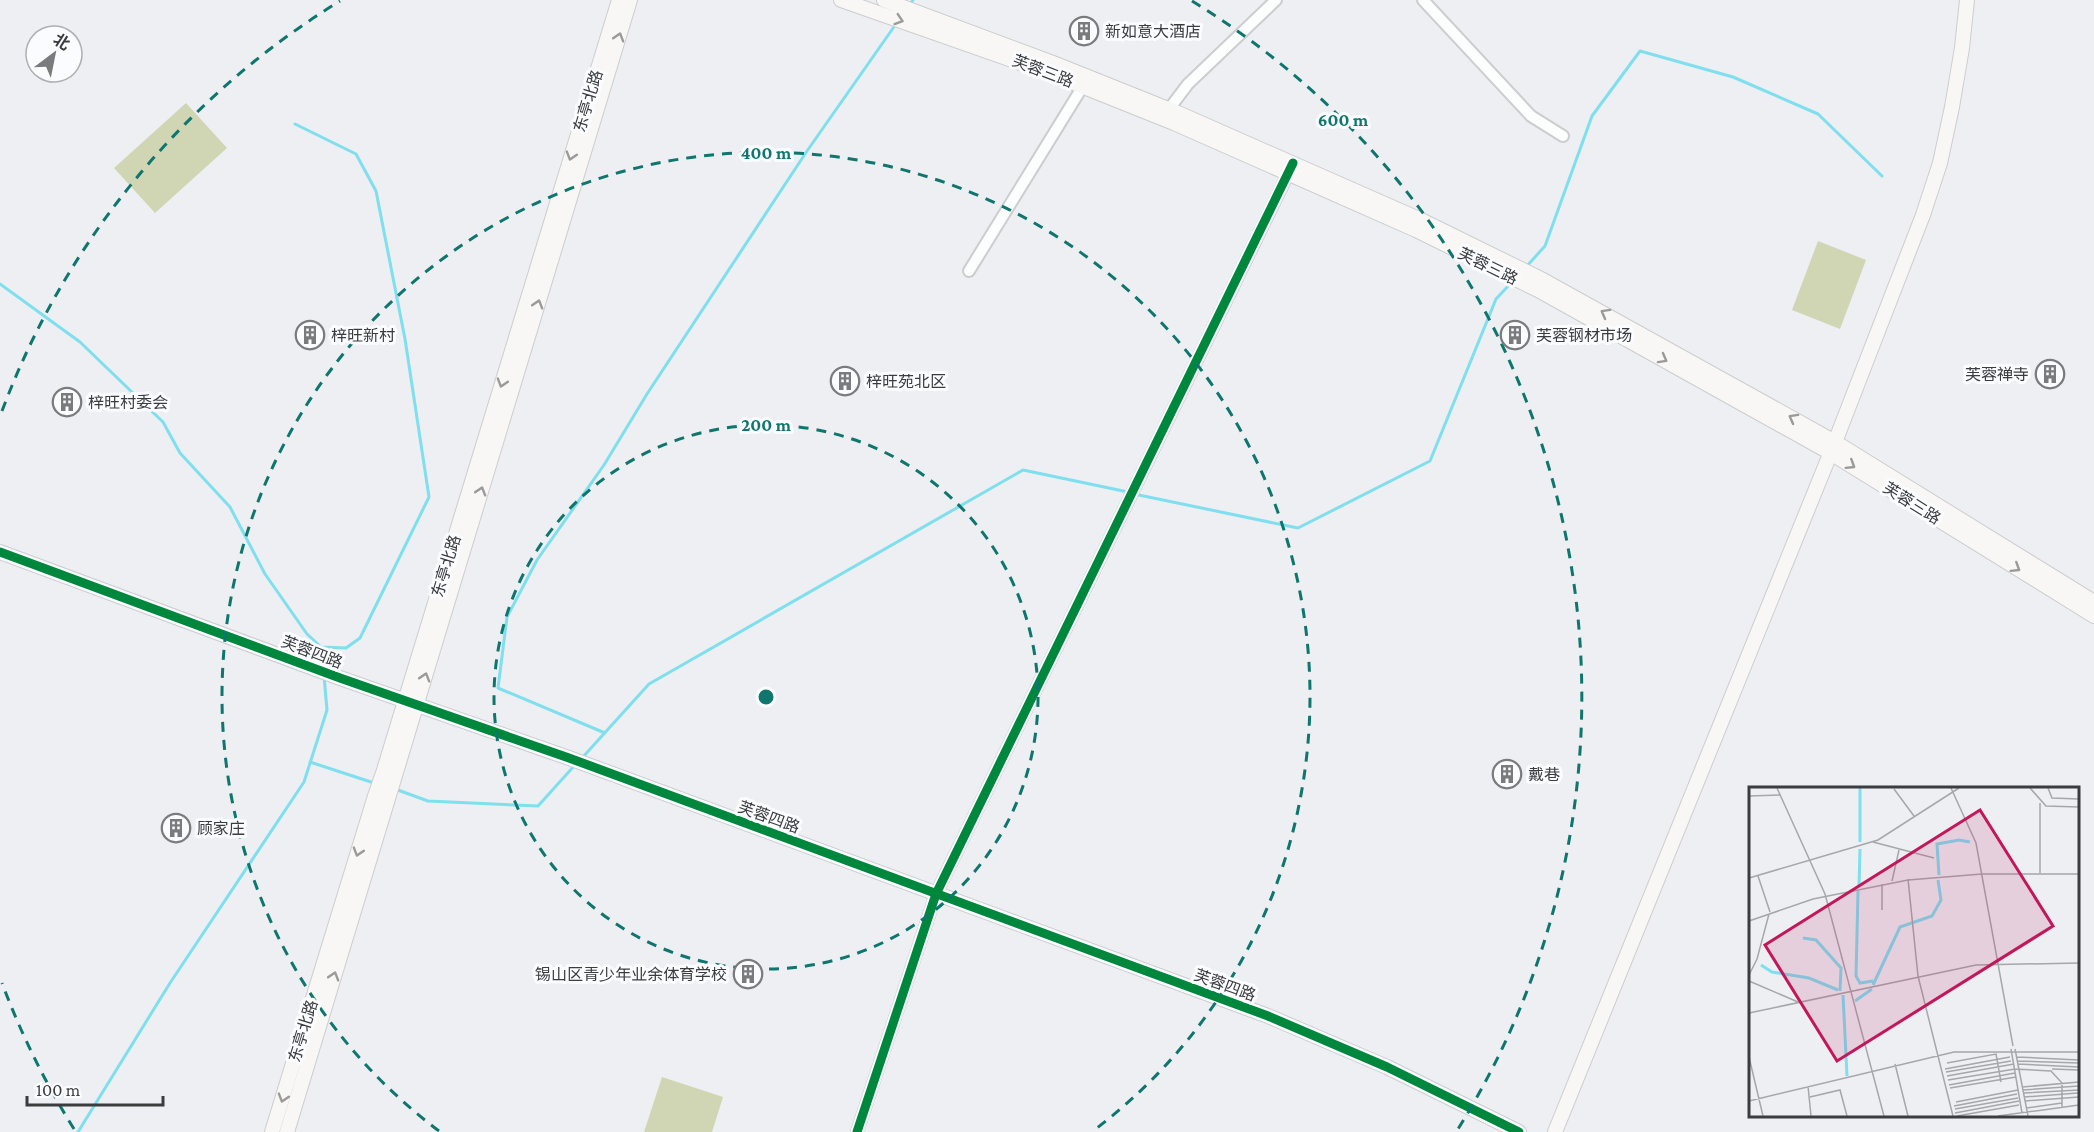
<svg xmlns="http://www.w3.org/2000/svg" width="2094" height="1132" font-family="'Crimson Pro','Noto Sans SC',serif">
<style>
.green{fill:#d0d6b4}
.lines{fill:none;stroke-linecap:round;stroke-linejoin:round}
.stream{stroke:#7fdfee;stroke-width:3}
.street-casing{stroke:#cccdcf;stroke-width:14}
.secondary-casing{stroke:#cccdcf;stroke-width:16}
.street{stroke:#fcfdfd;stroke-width:10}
.secondary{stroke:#f8f7f5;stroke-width:14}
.cycleway-casing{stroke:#fafcff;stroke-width:13}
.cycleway{stroke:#00873e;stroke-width:9}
.oneway{stroke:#9a9a9a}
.ring{fill:none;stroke:#0f766e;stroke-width:3;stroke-dasharray:10 8}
.labels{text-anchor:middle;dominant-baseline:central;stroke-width:6;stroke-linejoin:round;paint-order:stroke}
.poi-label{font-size:16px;fill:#3b3c3e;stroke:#fafcff;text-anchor:start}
.street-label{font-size:16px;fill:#3b3c3e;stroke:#fafcff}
.inset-river{fill:none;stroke:#7fdfee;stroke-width:3}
.inset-road{fill:none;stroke:#a6a7aa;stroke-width:1.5}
.view{fill:#c2185b;fill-opacity:0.15;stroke:#c2185b;stroke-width:3}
.inset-edge{fill:none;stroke:#3b3c3e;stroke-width:3}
.centre{fill:#0f766e;stroke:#fafcff;stroke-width:3}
.ring-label{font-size:18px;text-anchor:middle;font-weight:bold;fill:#0f766e;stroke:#fafcff;stroke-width:6;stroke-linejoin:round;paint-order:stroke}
</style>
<rect width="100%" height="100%" fill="#edeff2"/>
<path class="green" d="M 186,103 L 227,148 L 155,213 L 114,168 Z
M 1818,241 L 1866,260 L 1840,329 L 1792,310 Z
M 662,1077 L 723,1097 L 712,1132 L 644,1132 Z"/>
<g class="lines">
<path class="stream" d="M 909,6 L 913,0
M 295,124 L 356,154 L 376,191 L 405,339 L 429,497 L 360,638 L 346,648 L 321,647 L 323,666
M 1526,267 L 1545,246 L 1592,116 L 1640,51 L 1733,77 L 1818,114 L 1882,176
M 0,284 L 80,342 L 163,422 L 180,453 L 230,507 L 265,574 L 307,634 L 321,647
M 1134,494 L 1298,528 L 1430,461 L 1496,299 L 1511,283
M 605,733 L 498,688 L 507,617 L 537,560 L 604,465 L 647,394 L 807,151 L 896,24
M 582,758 L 649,684 L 1023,470 L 1128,492
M 310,762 L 374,783
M 395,789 L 428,801 L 538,806 L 575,765
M 78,1132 L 170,983 L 304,782 L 327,710 L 324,676"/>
<g class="street-casing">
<path id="street" d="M 1423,0 L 1531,116 L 1563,136
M 1169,109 L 1188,84 L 1276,0
M 969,271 L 1083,86
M 857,1132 L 936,894 L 1291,168"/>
</g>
<g class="secondary-casing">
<path id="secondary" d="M 841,0 L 1049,73 L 1174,123 L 1416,230 L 1538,290 L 1829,452 L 2094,616
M 884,0 L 1053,63 L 1178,113 L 1421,220 L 1543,280 L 1835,442 L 2094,602
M 0,552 L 340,678 L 569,758 L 1268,1016 L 1387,1067 L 1519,1132
M 272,1132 L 375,796 L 384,770 L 619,0
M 287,1132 L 630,0
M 1555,1132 L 1835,442 L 1923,215 L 1940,163 L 1952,107 L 1962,48 L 1967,0"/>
</g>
<use href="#street" class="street"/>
<use href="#secondary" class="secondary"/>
<g class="cycleway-casing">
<path id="cycleway" d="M 0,552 L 340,678 L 569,758 L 1268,1016 L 1387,1067 L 1519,1132
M 857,1132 L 936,894 L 1293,163"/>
</g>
<use href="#cycleway" class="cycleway"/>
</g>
<defs><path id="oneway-chevron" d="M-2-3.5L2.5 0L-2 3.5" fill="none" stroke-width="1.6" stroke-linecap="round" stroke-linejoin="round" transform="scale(1.5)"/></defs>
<g class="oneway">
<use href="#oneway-chevron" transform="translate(899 20) rotate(18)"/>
<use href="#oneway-chevron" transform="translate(619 37) rotate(-73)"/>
<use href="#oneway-chevron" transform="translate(571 156) rotate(107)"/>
<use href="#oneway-chevron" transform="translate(538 304) rotate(-73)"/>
<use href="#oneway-chevron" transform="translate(1605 313) rotate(-151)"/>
<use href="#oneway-chevron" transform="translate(1663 359) rotate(29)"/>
<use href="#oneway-chevron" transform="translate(502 383) rotate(107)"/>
<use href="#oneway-chevron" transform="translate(1793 418) rotate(-151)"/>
<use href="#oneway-chevron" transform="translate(1851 465) rotate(32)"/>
<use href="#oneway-chevron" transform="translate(481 491) rotate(-73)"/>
<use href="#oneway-chevron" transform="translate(2016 568) rotate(32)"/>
<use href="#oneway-chevron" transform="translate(425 677) rotate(-73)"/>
<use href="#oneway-chevron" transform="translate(358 852) rotate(107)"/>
<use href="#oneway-chevron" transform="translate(334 976) rotate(-73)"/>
<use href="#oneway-chevron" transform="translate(283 1098) rotate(107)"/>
</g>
<g class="ring">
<circle cx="766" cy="697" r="272"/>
<path d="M439 1131A544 544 0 1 1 1093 1131"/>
<path d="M74 1129A816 816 0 0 1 2 983M2 411A816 816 0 0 1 340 1M1192 1A816 816 0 0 1 1458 1129"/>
</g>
<defs>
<g id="building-ring" transform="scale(1.5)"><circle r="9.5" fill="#fafcff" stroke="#797b7d" stroke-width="1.5"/><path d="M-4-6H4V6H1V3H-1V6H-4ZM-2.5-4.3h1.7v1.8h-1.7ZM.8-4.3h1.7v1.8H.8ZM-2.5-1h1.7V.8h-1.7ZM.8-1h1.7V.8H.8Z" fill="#797b7d"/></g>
</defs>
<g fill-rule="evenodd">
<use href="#building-ring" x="1084" y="31"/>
<use href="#building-ring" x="310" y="335"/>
<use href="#building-ring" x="1515" y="335"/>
<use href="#building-ring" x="2050" y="374"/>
<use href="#building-ring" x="845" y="381"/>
<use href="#building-ring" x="67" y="402"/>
<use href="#building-ring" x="1507" y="774"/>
<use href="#building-ring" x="176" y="828"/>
<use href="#building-ring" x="748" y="974"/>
</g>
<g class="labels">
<g class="poi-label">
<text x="1105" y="31">新如意大酒店</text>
<text x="331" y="335">梓旺新村</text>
<text x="1536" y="335">芙蓉钢材市场</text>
<text x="2029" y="374" text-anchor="end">芙蓉禅寺</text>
<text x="866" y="381">梓旺苑北区</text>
<text x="88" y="402">梓旺村委会</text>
<text x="1528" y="774">戴巷</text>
<text x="197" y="828">顾家庄</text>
<text x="727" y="974" text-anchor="end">锡山区青少年业余体育学校</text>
</g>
<g class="street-label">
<text transform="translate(1043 71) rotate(21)">芙蓉三路</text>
<text transform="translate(588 101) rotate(-73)">东亭北路</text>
<text transform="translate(1488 266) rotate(26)">芙蓉三路</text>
<text transform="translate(1912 503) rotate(32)">芙蓉三路</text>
<text transform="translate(446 566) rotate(-73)">东亭北路</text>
<text transform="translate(312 652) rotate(21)">芙蓉四路</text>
<text transform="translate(769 817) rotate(20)">芙蓉四路</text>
<text transform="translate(1225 985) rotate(20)">芙蓉四路</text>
<text transform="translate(303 1031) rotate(-73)">东亭北路</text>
</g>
</g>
<g transform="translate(1749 787)">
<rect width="330" height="330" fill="#edeff2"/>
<path class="inset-river" d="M 111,55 L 111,1M 190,88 L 188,57 L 210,53 L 221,55M 110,100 L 111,62M 109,104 L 107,189 L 111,196 L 124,194M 54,151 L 67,153 L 92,181 L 91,204M 12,178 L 23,185 L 60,191 L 89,203M 124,198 L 151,140 L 183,129 L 192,113 L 189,93M 94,208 L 98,289M 106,214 L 123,202"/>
<path class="inset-road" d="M 28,1 L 76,107 L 135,329M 202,1 L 227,56 L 264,259M 281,1 L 297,19 L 330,20M 299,1 L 303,11 L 330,12M 145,2 L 165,29M 0,9 L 32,8M 124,55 L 185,71M 291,86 L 291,16M 9,89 L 21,125M 0,91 L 129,53 L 210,1M 159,92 L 169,189 L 204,329M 143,94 L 150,63M 133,97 L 133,123M 0,134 L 64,112 L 159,93 L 233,87 L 330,87M 0,188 L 8,172 L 20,127M 0,194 L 49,215M 0,226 L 227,178 L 330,176M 262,262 L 273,326M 266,262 L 279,329M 0,270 L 14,329M 268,270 L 330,273M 268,274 L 330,276M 198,276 L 247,267 L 252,295M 146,277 L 159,329M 269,277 L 330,280M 196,282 L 261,270M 303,282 L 330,283M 197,285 L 262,274M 198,289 L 265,277M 199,293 L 266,282 L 302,284 L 313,296 L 313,320M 200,298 L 266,286M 59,299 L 62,329M 273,300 L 330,295M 201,301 L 267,290M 274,303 L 330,299M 274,306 L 330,303M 61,310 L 91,303 L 98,329M 275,310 L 329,306M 0,314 L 205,265 L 330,265M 276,314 L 330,310M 207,315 L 269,303M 205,319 L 268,307M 277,321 L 313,316M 206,322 L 269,311M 206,326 L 270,314M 208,329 L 270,318M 249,329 L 330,318"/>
<path class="view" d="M 231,23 L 304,139 L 88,274 L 16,158 Z"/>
<rect width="330" height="330" class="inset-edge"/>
</g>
<circle cx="766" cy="697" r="9" class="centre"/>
<g class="ring-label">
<text x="1343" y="126">600 m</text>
<text x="766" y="159">400 m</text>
<text x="766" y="431">200 m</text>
</g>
<g transform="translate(54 54) rotate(32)"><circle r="28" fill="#fafcff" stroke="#aeafb2" stroke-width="1.5"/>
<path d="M0-4.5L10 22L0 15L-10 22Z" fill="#797b7d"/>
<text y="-9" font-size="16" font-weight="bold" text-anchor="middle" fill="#3b3c3e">北</text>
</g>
<path d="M27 1096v9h136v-9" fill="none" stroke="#3b3c3e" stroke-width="3"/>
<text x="36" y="1096" font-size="18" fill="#3b3c3e" stroke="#fafcff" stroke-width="4.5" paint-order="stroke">100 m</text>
</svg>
